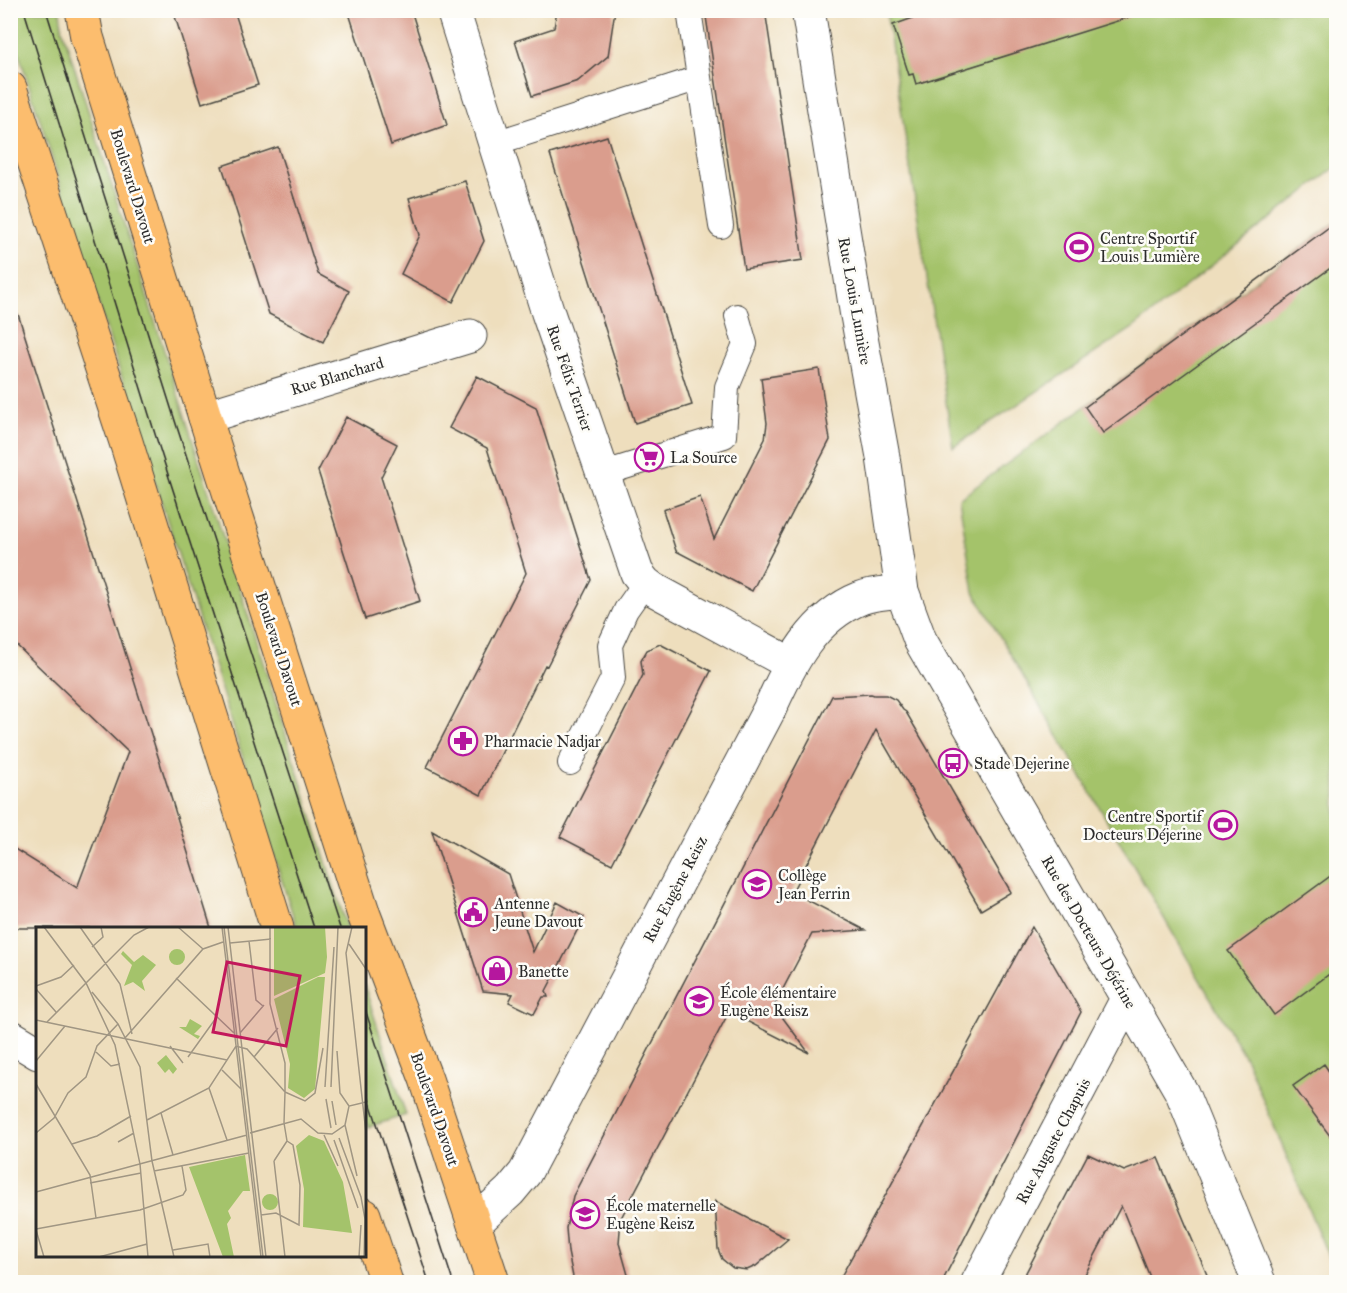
<svg xmlns="http://www.w3.org/2000/svg" width="1347" height="1293" font-family="'IM FELL Great Primer',serif">
<style>
.green{fill:#a4c36b;stroke:#68774b;stroke-width:1.5}
.building{fill:#da9d8d}
.lines{fill:none;stroke-linecap:round;stroke-linejoin:round}
.service-casing{stroke:#484641;stroke-width:26}
.pedestrian-casing{stroke:#484641;stroke-width:35}
.minor-casing{stroke:#484641;stroke-width:35}
.primary-casing{stroke:#484641;stroke-width:35}
.service{stroke:#fff;stroke-width:24}
.pedestrian{stroke:#fff;stroke-width:33}
.minor{stroke:#fff;stroke-width:33}
.primary{stroke:#fcbd6e;stroke-width:33}
.tram{stroke:#2b2b2b;stroke-width:1.5}
.labels{text-anchor:middle;dominant-baseline:central;stroke-width:5;stroke-linejoin:round;paint-order:stroke}
.street-label{font-size:16px;fill:#2b2b2b;stroke:#fdfcf7}
.poi-label{font-size:16px;fill:#2b2b2b;stroke:#fdfcf7;text-anchor:start}
.inset-road{fill:none;stroke:#a09683;stroke-width:1.5}
.view{fill:#c2185b;fill-opacity:0.15;stroke:#c2185b;stroke-width:3}
.inset-edge{fill:none;stroke:#2b2b2b;stroke-width:3}
</style>
<rect width="100%" height="100%" fill="#fdfcf7"/>
<filter id="ink" filterUnits="userSpaceOnUse"><feTurbulence type="fractalNoise" baseFrequency=".0167" numOctaves="2"/><feDisplacementMap in="SourceGraphic" scale="12" xChannelSelector="R" yChannelSelector="G"/><feConvolveMatrix kernelMatrix="1 2 1 2 8 2 1 2 1" color-interpolation-filters="sRGB"/></filter>
<filter id="wash" filterUnits="userSpaceOnUse"><feTurbulence type="fractalNoise" baseFrequency=".008" numOctaves="4" result="noise"/><feDisplacementMap in="SourceGraphic" scale="24" xChannelSelector="R" yChannelSelector="G"/><feGaussianBlur stdDeviation="1.35" result="paint"/><feColorMatrix in="noise" values="0 0 0 0 0 0 0 0 0 0 0 0 0 0 0 0 0 1.4 0 .05"/><feComposite in="paint" operator="in"/></filter>
<g filter="url(#wash)">
<rect width="100%" height="100%" fill="#eedebd"/>
<path class="green" d="M 10,11 L 60,11 L 62,28 L 347,928 L 297,928 L 18,51 L 11,32 Z
M 886,11 L 1336,11 L 1336,167 L 1133,328 L 953,447 Z
M 1336,222 L 1336,1275 L 1246,1059 L 974,592 L 959,499 Z
M 364,985 L 406,1115 L 368,1127 L 364,1115 Z"/>
<g id="blocks">
<path class="building" d="M 173,10 L 234,10 L 258,85 L 202,103 Z
M 348,10 L 411,10 L 447,125 L 391,145 Z
M 557,10 L 615,10 L 608,56 L 578,81 L 532,96 L 515,41 L 554,28 Z
M 705,10 L 765,10 L 803,260 L 744,269 Z
M 936,10 L 1129,10 L 1130,17 L 916,84 L 913,74 L 909,75 L 893,25 Z
M 607,136 L 692,405 L 635,423 L 550,154 Z
M 278,147 L 318,274 L 349,291 L 323,342 L 269,314 L 222,166 Z
M 465,181 L 484,241 L 453,302 L 401,274 L 420,235 L 409,198 Z
M 1336,222 L 1336,264 L 1103,433 L 1085,407 Z
M 18,314 L 169,791 L 211,928 L 10,928 L 10,846 L 77,888 L 128,752 L 10,639 L 10,315 Z
M 819,369 L 830,440 L 752,591 L 676,551 L 663,510 L 700,497 L 714,539 L 765,439 L 767,423 L 761,378 Z
M 477,376 L 536,407 L 591,580 L 547,666 L 545,665 L 481,795 L 427,767 L 526,573 L 487,448 L 449,428 Z
M 346,417 L 397,444 L 381,477 L 420,601 L 365,619 L 318,471 Z
M 660,644 L 711,671 L 612,864 L 560,837 L 643,675 L 641,661 L 647,650 Z
M 871,694 L 874,695 L 886,695 L 896,700 L 903,710 L 906,712 L 1011,892 L 981,910 L 876,730 L 792,892 L 865,930 L 812,934 L 774,1006 L 809,1053 L 729,1012 L 621,1218 L 619,1243 L 630,1282 L 574,1282 L 568,1252 L 566,1228 L 573,1196 L 832,696 Z
M 432,831 L 508,874 L 533,952 L 557,902 L 584,917 L 546,991 L 548,997 L 543,997 L 534,1014 L 509,1002 L 513,994 L 483,991 Z
M 1336,872 L 1336,969 L 1274,1015 L 1228,951 Z
M 1032,927 L 1081,1012 L 942,1282 L 838,1282 Z
M 1324,1064 L 1336,1082 L 1336,1144 L 1293,1086 Z
M 1088,1154 L 1124,1171 L 1158,1158 L 1210,1282 L 1152,1282 L 1121,1206 L 1081,1282 L 1021,1282 Z
M 715,1201 L 788,1239 L 756,1266 L 747,1270 L 733,1268 L 722,1259 L 718,1249 Z"/>
</g>
</g>
<g filter="url(#ink)">
<use href="#blocks" fill-opacity="0" stroke="#484641" stroke-width="1.5"/>
<g class="lines">
<g class="service-casing">
<path id="service" d="M 689,10 L 721,226
M 495,143 L 699,78
M 602,474 L 724,436 L 727,387 L 745,344 L 737,316
M 570,763 L 613,678 L 610,645 L 626,610 L 645,583"/>
</g>
<g class="pedestrian-casing">
<path id="pedestrian" d="M 205,417 L 470,336"/>
</g>
<g class="minor-casing">
<path id="minor" d="M 453,10 L 548,313 L 637,573 L 645,583 L 653,589 L 791,664
M 808,10 L 856,310 L 883,457 L 902,591 L 920,640 L 1182,1093 L 1259,1282
M 10,1036 L 38,1053
M 474,1224 L 510,1191 L 525,1173 L 769,710 C 790,665 811,618 861,598 C 874,593 889,593 902,591
M 978,1282 L 1127,999"/>
</g>
<g class="primary-casing">
<path id="primary" d="M 82,10 L 87,37 L 205,417 L 364,915 L 426,1079 L 493,1282
M 10,88 L 126,442 L 277,928
M 364,1215 L 386,1282"/>
</g>
<use href="#service" class="service"/>
<use href="#pedestrian" class="pedestrian"/>
<use href="#minor" class="minor"/>
<use href="#primary" class="primary"/>
<path class="tram" d="M 24,10 L 155,434 L 314,928
M 46,10 L 177,427 L 340,928
M 364,1006 L 453,1282
M 364,1084 L 429,1282"/>
</g>
</g>
<defs>
<g id="stadium-ring" transform="scale(1.5)"><circle r="9.5" fill="#fdfcf7" stroke="#b5179e" stroke-width="1.5"/><path d="M0-5a6.5 5 0 1 0 0 10a6.5 5 0 1 0 0-10ZM-3.5-1.8h7v3.6h-7Z" fill="#b5179e"/></g>
<g id="supermarket-ring" transform="scale(1.5)"><circle r="9.5" fill="#fdfcf7" stroke="#b5179e" stroke-width="1.5"/><path d="M-6-5.5h2.5l.6 2H6L4.5 2H-2.5L-4.4-4H-6ZM-1.5 3.2a1.3 1.3 0 1 0 .1 0ZM3 3.2a1.3 1.3 0 1 0 .1 0Z" fill="#b5179e"/></g>
<g id="pharmacy-ring" transform="scale(1.5)"><circle r="9.5" fill="#fdfcf7" stroke="#b5179e" stroke-width="1.5"/><path d="M-2-6h4v4h4v4h-4v4h-4v-4h-4v-4h4Z" fill="#b5179e"/></g>
<g id="bus-ring" transform="scale(1.5)"><circle r="9.5" fill="#fdfcf7" stroke="#b5179e" stroke-width="1.5"/><path d="M-5-6H5V4H4V6H2V4H-2V6H-4V4H-5ZM-3.5-4V0h7V-4ZM-3.5 1.2v1.5H-2V1.2ZM2 1.2v1.5H3.5V1.2Z" fill="#b5179e"/></g>
<g id="school-ring" transform="scale(1.5)"><circle r="9.5" fill="#fdfcf7" stroke="#b5179e" stroke-width="1.5"/><path d="M0-5L7-2L0 1L-7-2ZM-4 1L0 2.5L4 1V4Q0 6-4 4Z" fill="#b5179e"/></g>
<g id="civic-ring" transform="scale(1.5)"><circle r="9.5" fill="#fdfcf7" stroke="#b5179e" stroke-width="1.5"/><path d="M-.6-6.5H3V-4.5H.6V-3L4-1V1h2V6H-6V1h2V-1L-.6-3ZM-1.2 2.5V6h2.4V2.5Z" fill="#b5179e"/></g>
<g id="shop-ring" transform="scale(1.5)"><circle r="9.5" fill="#fdfcf7" stroke="#b5179e" stroke-width="1.5"/><path d="M-5-2.5h2.3a2.7 3.5 0 0 1 5.4 0H5L5.5 6h-11ZM-1.5-2.5h3a1.5 2.3 0 0 0-3 0Z" fill="#b5179e"/></g>
</defs>
<g fill-rule="evenodd">
<use href="#stadium-ring" x="1079" y="247"/>
<use href="#supermarket-ring" x="649" y="457"/>
<use href="#pharmacy-ring" x="463" y="741"/>
<use href="#bus-ring" x="953" y="763"/>
<use href="#stadium-ring" x="1223" y="825"/>
<use href="#school-ring" x="757" y="884"/>
<use href="#civic-ring" x="473" y="912"/>
<use href="#shop-ring" x="497" y="971"/>
<use href="#school-ring" x="699" y="1001"/>
<use href="#school-ring" x="585" y="1214"/>
</g>
<g class="labels">
<g class="street-label">
<text transform="translate(133 186) rotate(73)">Boulevard Davout</text>
<text transform="translate(855 301) rotate(80)">Rue Louis Lumière</text>
<text transform="translate(337 376) rotate(-17)">Rue Blanchard</text>
<text transform="translate(570 378) rotate(71)">Rue Félix Terrier</text>
<text transform="translate(279 649) rotate(72)">Boulevard Davout</text>
<text transform="translate(675 889) rotate(-62)">Rue Eugène Reisz</text>
<text transform="translate(1089 932) rotate(60)">Rue des Docteurs Déjérine</text>
<text transform="translate(435 1109) rotate(71)">Boulevard Davout</text>
<text transform="translate(1053 1141) rotate(-62)">Rue Auguste Chapuis</text>
</g>
<g class="poi-label">
<text x="1100" y="238">Centre Sportif<tspan x="1100" dy="18">Louis Lumière</tspan></text>
<text x="670" y="457">La Source</text>
<text x="484" y="741">Pharmacie Nadjar</text>
<text x="974" y="763">Stade Dejerine</text>
<text x="1202" y="816" text-anchor="end">Centre Sportif<tspan x="1202" dy="18">Docteurs Déjerine</tspan></text>
<text x="778" y="875">Collège<tspan x="778" dy="18">Jean Perrin</tspan></text>
<text x="494" y="903">Antenne<tspan x="494" dy="18">Jeune Davout</tspan></text>
<text x="518" y="971">Banette</text>
<text x="720" y="992">École élémentaire<tspan x="720" dy="18">Eugène Reisz</tspan></text>
<text x="606" y="1205">École maternelle<tspan x="606" dy="18">Eugène Reisz</tspan></text>
</g>
</g>
<g transform="translate(36 927)">
<rect width="330" height="330" fill="#eedebd"/>
<path d="M 238,0 L 289,0 L 291,30 L 289,46 L 238,69 ZM133 30a8 8 0 1 1 16 0a8 8 0 1 1-16 0ZM 87,24 L 98,35 L 107,28 L 120,38 L 106,54 L 109,64 L 97,55 L 88,59 L 96,38 L 85,27 ZM 282,50 L 289,50 L 279,162 L 268,171 L 252,161 L 254,137 L 238,72 ZM 154,92 L 166,99 L 158,107 L 164,109 L 162,112 L 143,100 L 150,100 ZM 130,128 L 141,142 L 137,147 L 133,142 L 129,146 L 121,136 ZM 273,208 L 288,214 L 307,255 L 316,306 L 267,300 L 268,262 L 260,219 ZM 209,228 L 214,264 L 207,264 L 192,284 L 195,291 L 191,297 L 198,330 L 187,330 L 153,240 ZM226 275a8 8 0 1 1 16 0a8 8 0 1 1-16 0Z" fill="#a4c36b"/>
<path class="inset-road" d="M 8,0 L 50,56 L 79,118 L 104,237 L 112,330M 44,0 L 84,57 L 96,107M 142,0 L 167,22M 186,0 L 225,330M 188,0 L 227,330M 192,0 L 230,330M 234,0 L 234,77 L 249,136 L 249,165M 316,0 L 310,26 L 330,206M 213,14 L 220,73 L 227,79M 194,16 L 235,12M 313,17 L 330,42M 56,20 L 67,10 L 65,0M 140,51 L 198,106M 0,59 L 25,50 L 38,38M 0,62 L 20,85M 56,65 L 82,97 L 104,140 L 116,234 L 138,330M 0,93 L 191,133M 11,95 L 98,8 L 113,0M 204,106 L 228,78M 89,111 L 167,22 L 187,15M 134,119 L 147,136M 301,124 L 304,166 L 313,179M 60,125 L 75,139 L 84,137M 152,130 L 180,91M 218,130 L 242,101M 0,134 L 29,99M 186,143 L 205,162M 0,157 L 54,248 L 60,291M 289,160 L 298,20M 295,160 L 302,0M 173,161 L 191,213M 249,165 L 269,174 L 279,166 L 287,121M 290,172 L 295,201M 296,174 L 300,198M 125,186 L 137,228M 111,193 L 173,161 L 200,119 L 211,122 L 249,165M 248,196 L 251,214M 248,196 L 249,165M 309,198 L 321,249M 0,206 L 18,191 L 32,166 L 50,150 L 61,119 L 82,97M 214,206 L 265,192 L 282,206 L 296,207 L 309,198 L 313,179 L 330,175M 288,208 L 302,239M 303,211 L 325,270 L 329,292 L 328,330M 298,213 L 322,281M 82,215 L 98,206M 36,217 L 61,209 L 95,189M 238,234 L 249,330M 238,234 L 251,214M 118,244 L 213,226M 54,256 L 105,246M 0,265 L 211,208M 225,288 L 240,286 L 263,298 L 264,258 L 257,218 L 251,214M 0,302 L 104,283 L 147,268 L 150,263 L 146,239M 0,303 L 8,330M 137,323 L 172,317 L 174,330M 63,330 L 111,317M 323,330 L 325,298"/>
<path class="view" d="M 191,35 L 264,49 L 250,119 L 177,105 Z"/>
<rect width="330" height="330" class="inset-edge"/>
</g>
<rect width="1347" height="1293" fill="none" stroke="#fdfcf7" stroke-width="36"/>
</svg>
